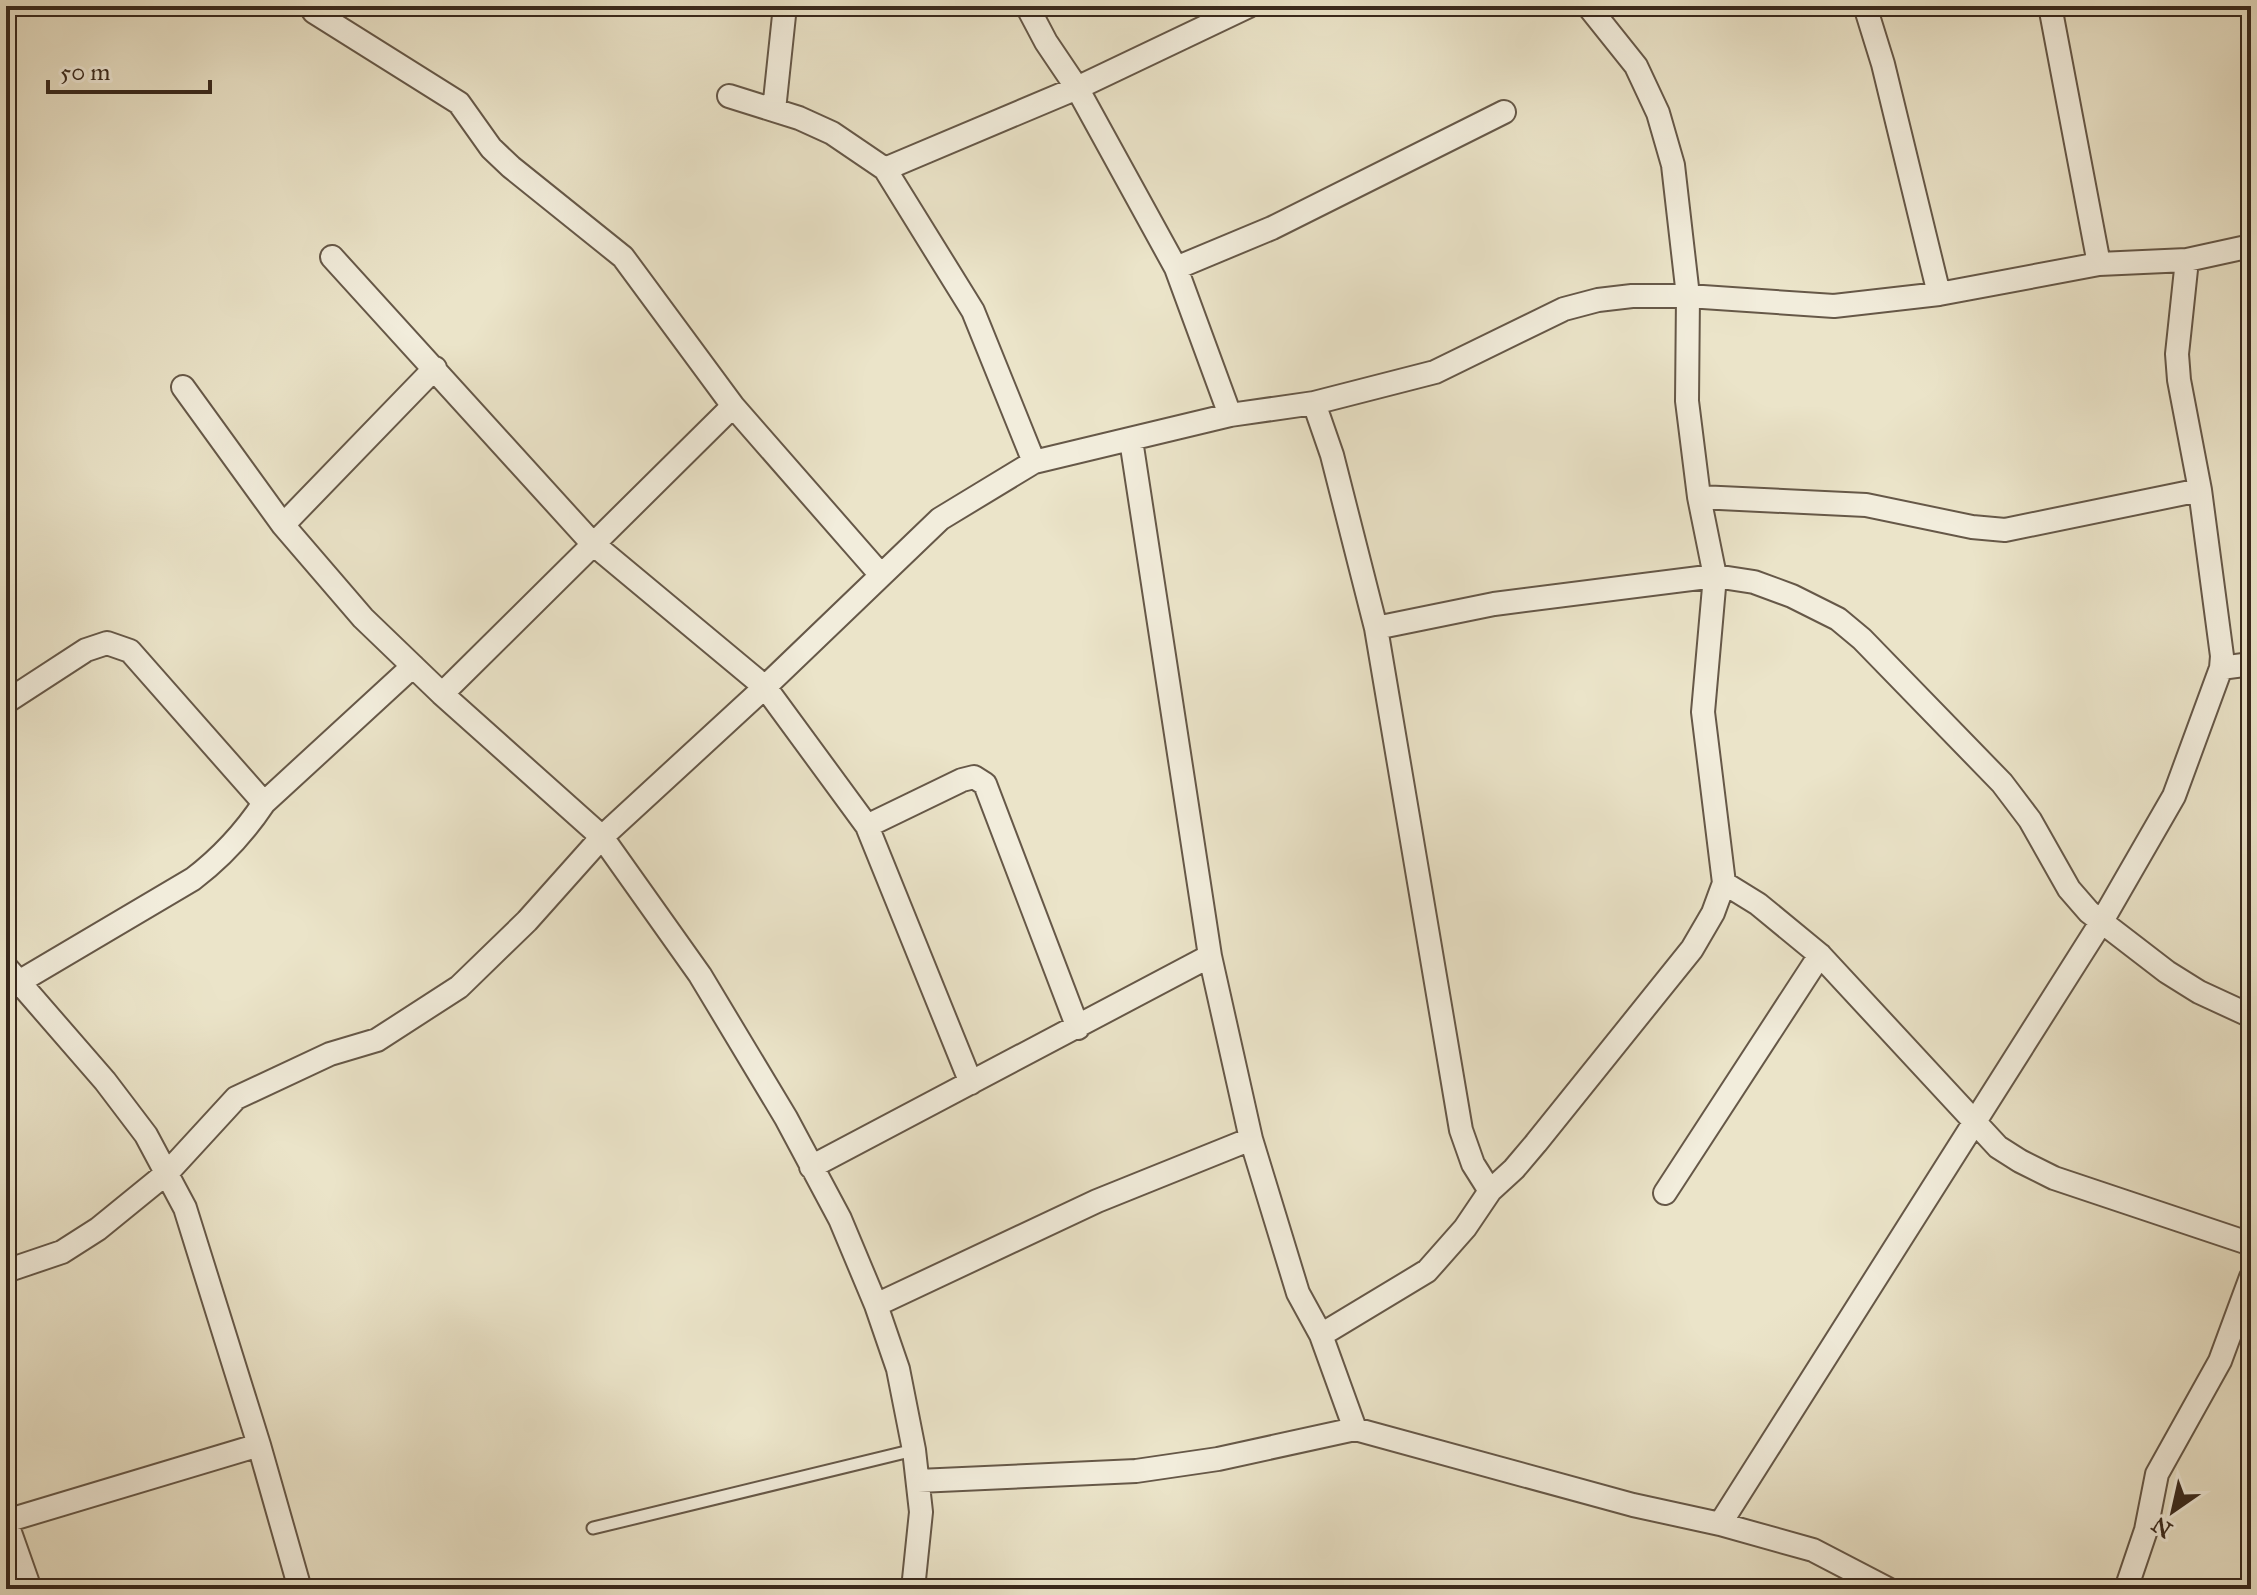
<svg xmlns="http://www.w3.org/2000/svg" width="2257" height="1595" font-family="'IM FELL Great Primer',serif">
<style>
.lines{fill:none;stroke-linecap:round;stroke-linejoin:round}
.service-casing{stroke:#665848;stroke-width:15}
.minor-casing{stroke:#665848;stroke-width:26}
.service{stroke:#f2eddc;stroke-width:11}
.minor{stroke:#f2eddc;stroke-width:22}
</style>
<rect width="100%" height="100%" fill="#ebe4c9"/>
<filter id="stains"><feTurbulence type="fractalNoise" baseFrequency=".0025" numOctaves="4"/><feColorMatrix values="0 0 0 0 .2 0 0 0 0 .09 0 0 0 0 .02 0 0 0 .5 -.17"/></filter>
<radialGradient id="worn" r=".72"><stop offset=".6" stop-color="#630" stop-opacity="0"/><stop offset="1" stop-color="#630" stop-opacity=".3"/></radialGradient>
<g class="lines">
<g class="service-casing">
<path id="service" d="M 593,1528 L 914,1450"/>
</g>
<g class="minor-casing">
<path id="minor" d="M 310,6 L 314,12 L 459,103 L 491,148 L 511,167 L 623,257 L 733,406 L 880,574
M 1027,6 L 1046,42 L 1077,88 L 1176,268 L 1230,415
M 1865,6 L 1883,64 L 1939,294
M 2050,6 L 2099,264
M 729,96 L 799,118 L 832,133 L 885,169 L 973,311 L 1034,462
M 774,110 L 785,6
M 885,169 L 1077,88 L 1249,6
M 332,257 L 592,543 L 765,687 L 867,826 L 971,1083
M 1176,268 L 1272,228 L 1504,112
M 183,387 L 283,525 L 363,618 L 442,694 L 602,837 L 700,975 L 786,1118 L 840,1219 L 876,1305 L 898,1369 L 914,1450 L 921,1512 L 913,1589
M 1314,403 L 1435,372 L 1564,309 L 1598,300 L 1632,296 L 1688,296 L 1834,306 L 1939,294 L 2099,264 L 2187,260 L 2251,246
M 1131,440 L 1210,956 L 1251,1139 L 1298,1293 L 1321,1335
M 1699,497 L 1866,505 L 1972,527 L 2005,530 L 2200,490
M 283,525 L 435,368
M 1376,628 L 1494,604 L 1715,576 L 1754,582 L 1792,596 L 1838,619 L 1862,639 L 2002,783 L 2030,820 L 2069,889 L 2089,912 L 2167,972 L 2199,992 L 2251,1016
M 2221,668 L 2251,664
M 442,694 L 733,406
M 6,702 L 86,650 L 107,643 L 130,651 L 264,803
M 867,826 L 962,780 L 974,777 L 985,784 L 1078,1028
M 1724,883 L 1758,904 L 1820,955 L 1998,1147 L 2020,1161 L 2054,1178 L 2251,1244
M 6,967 L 105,1081 L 146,1135 L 185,1208 L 259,1445 L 300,1589
M 7,989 L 193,879 C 222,857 244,833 264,803 L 413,666
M 811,1167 L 1210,956
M 1490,1191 L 1514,1169 L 1536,1143 L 1692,949 L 1713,913 L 1724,883 L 1703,712 L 1715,576 L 1699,497 L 1687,401 L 1688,296 L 1673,165 L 1658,113 L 1636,66 L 1588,6
M 1665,1193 L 1820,955
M 6,1271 L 62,1252 L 98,1229 L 168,1172 L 236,1098 L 330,1054 L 377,1040 L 459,987 L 527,921 L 602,837 L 765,687 L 940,519 L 1034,462 L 1230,415 L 1314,403 L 1332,455 L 1376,628 L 1461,1130 L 1473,1164 L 1490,1191 L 1465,1228 L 1427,1271 L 1321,1335 L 1355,1429
M 876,1305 L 1097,1201 L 1251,1139
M 918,1481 L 1136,1471 L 1218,1459 L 1355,1429 L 1633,1505 L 1720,1524 L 1813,1550 L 1888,1589
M 1720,1524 L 2102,921 L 2174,796 L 2221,668 L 2222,656 L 2200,490 L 2179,380 L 2177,354 L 2187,260
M 30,1589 L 6,1521 L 259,1445
M 2126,1589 L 2146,1530 L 2157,1474 L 2220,1361 L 2251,1277"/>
</g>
<use href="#service" class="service"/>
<use href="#minor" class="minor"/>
</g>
<rect width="2257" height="1595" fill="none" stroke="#ebe4c9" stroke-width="32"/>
<rect x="8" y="8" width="2241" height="1579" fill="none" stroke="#39291d" stroke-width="4"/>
<rect x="16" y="16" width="2225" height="1563" fill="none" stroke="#39291d" stroke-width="2"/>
<g transform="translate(2173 1511) rotate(214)" stroke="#f2eddc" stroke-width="6" paint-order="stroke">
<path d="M0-6L14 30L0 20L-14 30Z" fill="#39291d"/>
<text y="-12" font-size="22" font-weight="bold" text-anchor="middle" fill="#39291d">N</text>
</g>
<path d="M48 80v12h162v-12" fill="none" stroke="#39291d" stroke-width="4"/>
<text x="60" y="80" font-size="24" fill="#39291d" stroke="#f2eddc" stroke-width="6" paint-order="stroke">50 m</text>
<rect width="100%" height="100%" filter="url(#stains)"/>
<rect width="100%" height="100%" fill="url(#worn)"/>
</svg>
